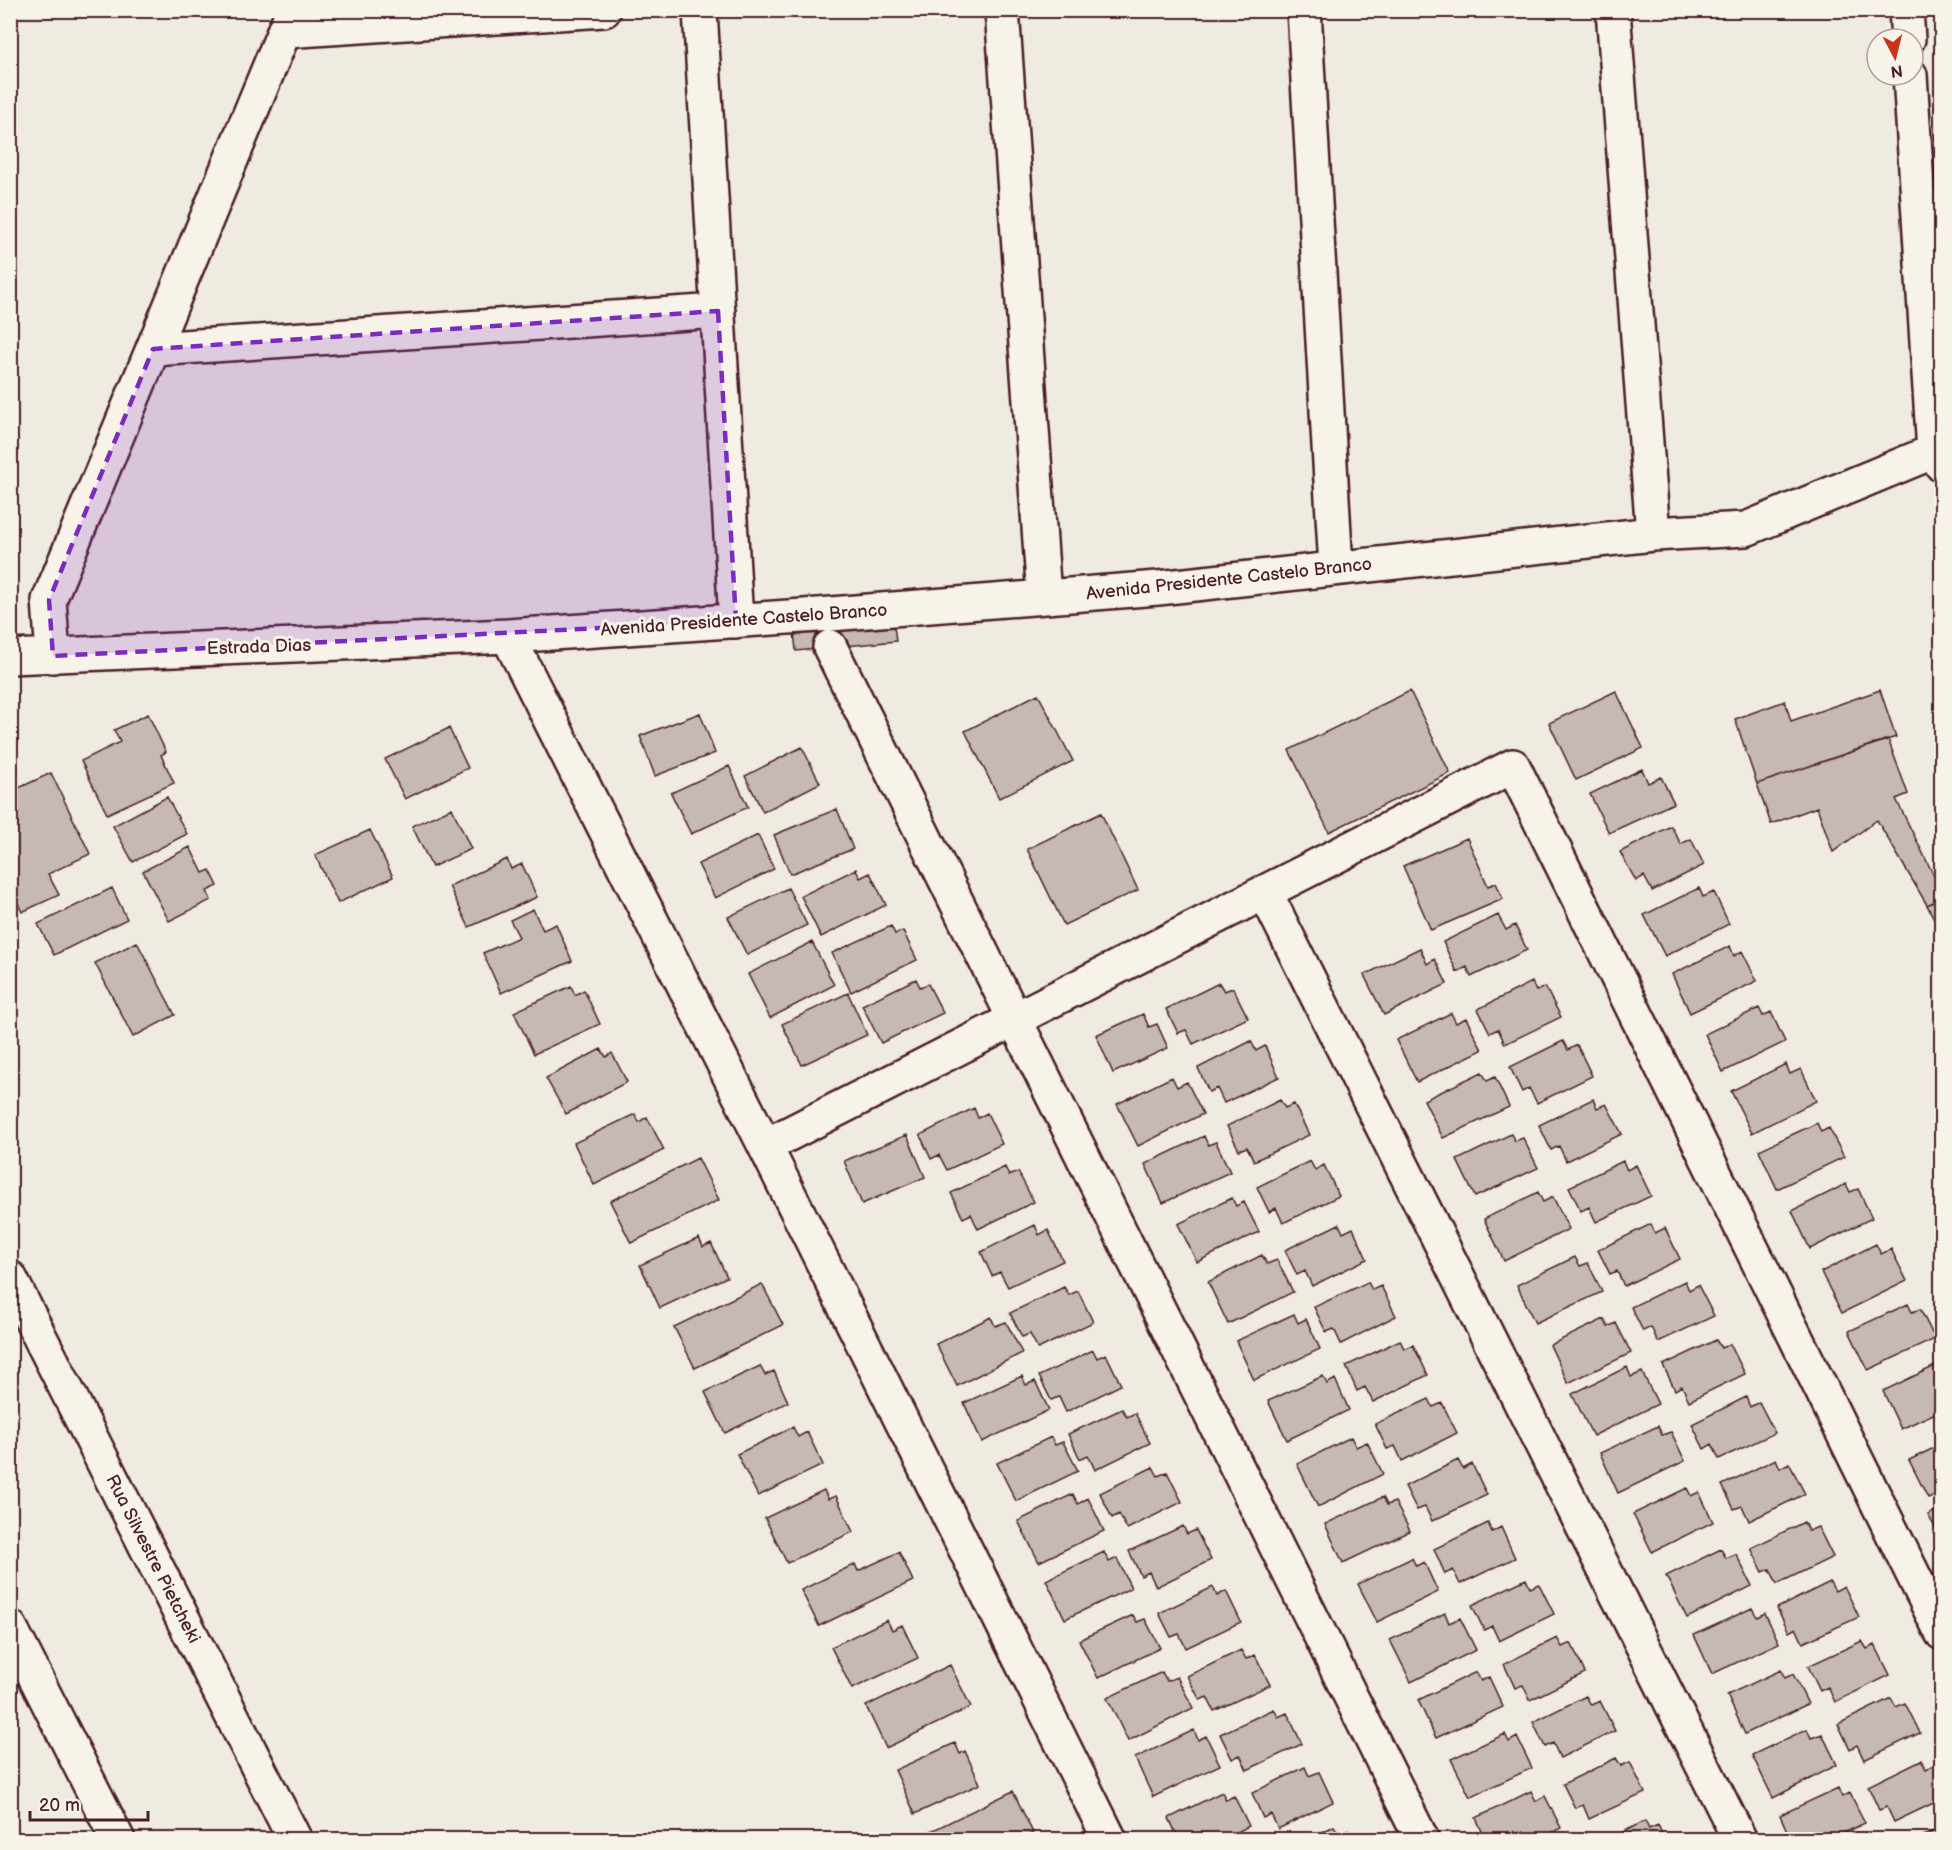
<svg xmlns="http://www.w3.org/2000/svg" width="1952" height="1850" font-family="'Balsamiq Sans',sans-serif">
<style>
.building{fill:#c6b8b3;stroke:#4a1f2b;stroke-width:1.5}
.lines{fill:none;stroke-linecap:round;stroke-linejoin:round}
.minor-casing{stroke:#4a1f2b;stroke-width:38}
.minor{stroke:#f7f3e8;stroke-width:33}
.marked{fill:#7b2cbf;fill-opacity:0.2;stroke:#7b2cbf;stroke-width:4.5;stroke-dasharray:12 8;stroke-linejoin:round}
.labels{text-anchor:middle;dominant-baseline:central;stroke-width:6;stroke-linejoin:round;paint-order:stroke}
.street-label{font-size:18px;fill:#4a1f2b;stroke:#f7f3e8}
</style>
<rect width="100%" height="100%" fill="#f0ebe0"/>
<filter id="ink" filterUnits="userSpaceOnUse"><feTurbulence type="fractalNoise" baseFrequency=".0167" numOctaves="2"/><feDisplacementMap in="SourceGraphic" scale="12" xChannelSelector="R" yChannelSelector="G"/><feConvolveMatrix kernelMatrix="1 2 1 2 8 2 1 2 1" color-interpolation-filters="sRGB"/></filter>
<g filter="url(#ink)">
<path class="building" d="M 892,611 L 896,641 L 796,651 L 793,622 Z
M 1880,690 L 1896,737 L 1757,784 L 1735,719 L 1785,701 L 1791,721 Z
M 1410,691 L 1450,773 L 1329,832 L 1289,750 Z
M 1616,691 L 1643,748 L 1576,780 L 1549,723 Z
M 1038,694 L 1073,761 L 999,798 L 965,731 Z
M 700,713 L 715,753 L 655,776 L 640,736 Z
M 148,714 L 166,752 L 161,755 L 174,783 L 107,814 L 81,761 L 120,742 L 114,730 Z
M 449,728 L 468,768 L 405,799 L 385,759 Z
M 1888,739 L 1908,794 L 1896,799 L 1942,892 L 1942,898 L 1927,905 L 1877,820 L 1833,852 L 1817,807 L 1771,824 L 1757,784 Z
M 802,747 L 820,783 L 763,812 L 745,776 Z
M 729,766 L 748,807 L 691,834 L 671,793 Z
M 1642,769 L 1648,783 L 1661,777 L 1674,803 L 1609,833 L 1590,794 Z
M 51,773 L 90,854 L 48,874 L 59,895 L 22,912 L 10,887 L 10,792 Z
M 167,797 L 187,834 L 133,862 L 113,826 Z
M 452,808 L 471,849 L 432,867 L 412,826 Z
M 837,809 L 853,849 L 790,874 L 774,835 Z
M 1101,813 L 1138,890 L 1064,925 L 1027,849 Z
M 1671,826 L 1681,844 L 1691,839 L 1704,865 L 1652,891 L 1644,876 L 1636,881 L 1620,852 Z
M 370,830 L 393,877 L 338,903 L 315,855 Z
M 758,835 L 774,869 L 715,898 L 698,864 Z
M 1467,838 L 1488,886 L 1496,883 L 1503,899 L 1431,930 L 1403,866 Z
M 190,847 L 203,873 L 210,870 L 218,886 L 207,891 L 211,900 L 169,921 L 143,871 Z
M 507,859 L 511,869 L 522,864 L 537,897 L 469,927 L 449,886 Z
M 856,869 L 860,878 L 870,873 L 886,905 L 821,937 L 801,896 Z
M 112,888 L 127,919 L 54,955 L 38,924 Z
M 788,888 L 807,925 L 747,955 L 728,917 Z
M 1699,888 L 1703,897 L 1714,892 L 1729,924 L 1665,956 L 1644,915 Z
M 1942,898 L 1942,934 L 1927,905 Z
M 533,909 L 543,930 L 556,924 L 572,961 L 501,993 L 483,953 L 519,937 L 510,920 Z
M 1498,915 L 1506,930 L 1515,925 L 1527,950 L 1471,977 L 1467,967 L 1457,972 L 1443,942 Z
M 891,926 L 895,934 L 903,931 L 917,960 L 851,992 L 832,953 Z
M 137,942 L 175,1015 L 133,1037 L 95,963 Z
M 812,942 L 834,985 L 770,1018 L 748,974 Z
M 1730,946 L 1734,956 L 1742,951 L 1757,981 L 1690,1013 L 1672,974 Z
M 1420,948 L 1427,964 L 1435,959 L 1447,984 L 1384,1015 L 1364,975 Z
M 916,979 L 920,987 L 928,984 L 943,1013 L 881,1043 L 862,1005 Z
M 1532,982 L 1536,991 L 1545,987 L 1561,1017 L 1505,1044 L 1498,1029 L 1490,1033 L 1478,1009 Z
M 1219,983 L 1224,991 L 1233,988 L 1248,1018 L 1193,1044 L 1186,1030 L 1178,1033 L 1166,1009 Z
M 571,986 L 575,995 L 584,990 L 600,1024 L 534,1054 L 514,1012 Z
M 848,993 L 867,1035 L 802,1065 L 782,1024 Z
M 1759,1008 L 1763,1016 L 1771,1012 L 1785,1042 L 1723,1072 L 1705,1034 Z
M 1451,1013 L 1456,1023 L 1466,1018 L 1482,1050 L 1417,1082 L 1396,1040 Z
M 1143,1014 L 1149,1027 L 1157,1024 L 1168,1048 L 1113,1073 L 1096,1035 Z
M 1251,1041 L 1256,1051 L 1265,1046 L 1279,1077 L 1224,1103 L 1217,1088 L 1209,1092 L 1198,1068 Z
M 1563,1041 L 1568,1050 L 1577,1045 L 1592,1076 L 1537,1103 L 1529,1088 L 1522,1092 L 1510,1067 Z
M 601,1049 L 606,1057 L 612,1053 L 627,1082 L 566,1114 L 546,1078 Z
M 1786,1064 L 1790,1074 L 1801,1069 L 1816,1101 L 1752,1133 L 1731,1091 Z
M 1482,1072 L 1487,1081 L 1495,1077 L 1509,1107 L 1443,1138 L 1424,1100 Z
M 1172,1077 L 1177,1087 L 1187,1082 L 1203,1114 L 1138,1146 L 1117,1104 Z
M 1593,1099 L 1597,1108 L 1606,1104 L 1622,1134 L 1566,1161 L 1559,1146 L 1551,1150 L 1539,1125 Z
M 1280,1100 L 1285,1108 L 1294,1104 L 1309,1135 L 1254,1161 L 1247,1147 L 1239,1150 L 1227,1126 Z
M 974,1108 L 978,1118 L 987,1113 L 1002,1144 L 947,1170 L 939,1155 L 931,1159 L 920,1135 Z
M 635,1114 L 639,1122 L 647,1117 L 664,1150 L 594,1185 L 574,1143 Z
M 1817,1123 L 1821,1132 L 1829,1128 L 1844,1157 L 1777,1189 L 1759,1150 Z
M 1511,1134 L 1515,1141 L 1523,1138 L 1538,1168 L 1475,1197 L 1457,1160 Z
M 907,1135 L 925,1177 L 862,1204 L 844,1161 Z
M 1204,1136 L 1208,1145 L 1216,1142 L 1230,1172 L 1163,1203 L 1145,1164 Z
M 698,1158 L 719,1200 L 631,1243 L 610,1201 Z
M 1310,1161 L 1315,1170 L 1324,1165 L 1339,1196 L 1283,1223 L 1276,1208 L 1269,1212 L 1257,1187 Z
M 1623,1161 L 1627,1170 L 1636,1165 L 1651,1196 L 1596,1222 L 1589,1207 L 1581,1211 L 1569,1187 Z
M 1005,1167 L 1009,1176 L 1018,1172 L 1034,1202 L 978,1229 L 971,1214 L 963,1218 L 951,1193 Z
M 1846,1184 L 1850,1192 L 1858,1189 L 1872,1218 L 1810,1249 L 1792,1211 Z
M 1538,1192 L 1543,1202 L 1553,1197 L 1569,1229 L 1504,1261 L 1484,1219 Z
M 1232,1198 L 1236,1206 L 1244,1202 L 1259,1232 L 1197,1262 L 1178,1224 Z
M 1339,1224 L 1343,1233 L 1353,1228 L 1367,1259 L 1312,1286 L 1305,1271 L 1297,1275 L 1285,1250 Z
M 1651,1224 L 1655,1233 L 1665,1228 L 1680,1259 L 1624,1286 L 1617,1271 L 1610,1274 L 1598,1250 Z
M 1035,1225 L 1039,1235 L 1048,1230 L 1063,1261 L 1008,1287 L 1000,1272 L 992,1276 L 981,1252 Z
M 699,1238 L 703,1247 L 711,1243 L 727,1277 L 660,1308 L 640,1265 Z
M 1876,1244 L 1881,1254 L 1891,1249 L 1907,1281 L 1842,1313 L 1821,1272 Z
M 1262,1255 L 1267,1264 L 1277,1260 L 1293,1292 L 1228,1324 L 1208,1282 Z
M 1575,1257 L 1580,1266 L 1588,1263 L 1602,1292 L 1535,1323 L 1517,1285 Z
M 1685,1281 L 1689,1290 L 1698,1285 L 1714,1316 L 1658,1342 L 1651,1327 L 1643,1331 L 1631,1307 Z
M 1368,1282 L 1372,1290 L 1381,1286 L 1396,1316 L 1341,1344 L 1334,1329 L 1326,1332 L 1314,1307 Z
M 762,1284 L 783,1325 L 695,1368 L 674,1327 Z
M 1064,1287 L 1069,1295 L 1078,1291 L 1093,1322 L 1038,1349 L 1030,1334 L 1022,1337 L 1010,1313 Z
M 1908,1304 L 1912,1312 L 1920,1309 L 1935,1339 L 1868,1370 L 1849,1331 Z
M 1294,1314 L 1298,1323 L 1306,1319 L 1320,1349 L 1254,1380 L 1236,1341 Z
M 991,1317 L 995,1326 L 1006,1322 L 1022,1353 L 957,1386 L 936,1344 Z
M 1604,1319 L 1608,1327 L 1616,1323 L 1631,1353 L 1568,1383 L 1550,1345 Z
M 1400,1340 L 1404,1349 L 1413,1345 L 1428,1375 L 1373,1402 L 1365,1387 L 1357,1391 L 1346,1366 Z
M 1716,1340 L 1721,1348 L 1730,1344 L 1745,1374 L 1689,1401 L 1682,1386 L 1675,1390 L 1663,1365 Z
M 1093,1350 L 1097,1358 L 1106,1354 L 1121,1385 L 1066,1412 L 1059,1397 L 1051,1400 L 1039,1376 Z
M 1937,1365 L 1942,1373 L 1942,1410 L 1901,1429 L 1883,1391 Z
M 760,1366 L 765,1375 L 774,1371 L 788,1402 L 725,1433 L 705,1392 Z
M 1627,1367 L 1631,1377 L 1642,1372 L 1658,1404 L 1593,1436 L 1572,1394 Z
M 1022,1376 L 1026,1385 L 1035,1381 L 1049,1410 L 982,1442 L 964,1403 Z
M 1323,1376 L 1327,1384 L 1335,1379 L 1349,1410 L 1287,1440 L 1268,1401 Z
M 1746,1397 L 1750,1407 L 1759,1402 L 1775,1433 L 1719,1459 L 1712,1444 L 1704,1449 L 1692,1424 Z
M 1429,1399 L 1433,1407 L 1442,1403 L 1457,1433 L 1402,1461 L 1395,1446 L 1387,1449 L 1375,1424 Z
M 1122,1409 L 1127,1417 L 1135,1413 L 1150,1443 L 1095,1470 L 1088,1455 L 1080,1459 L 1068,1434 Z
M 1658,1426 L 1662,1435 L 1671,1432 L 1685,1461 L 1618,1493 L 1600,1453 Z
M 793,1427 L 798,1437 L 807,1432 L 823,1465 L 758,1496 L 737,1454 Z
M 1051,1437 L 1055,1445 L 1063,1442 L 1078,1471 L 1016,1501 L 997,1463 Z
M 1351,1437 L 1356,1447 L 1367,1442 L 1383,1474 L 1318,1507 L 1297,1464 Z
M 1942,1444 L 1942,1492 L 1928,1498 L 1909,1460 Z
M 1776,1459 L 1780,1468 L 1789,1463 L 1805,1494 L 1749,1521 L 1742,1506 L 1734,1509 L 1722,1485 Z
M 1458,1460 L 1463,1469 L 1472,1464 L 1487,1495 L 1432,1521 L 1425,1507 L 1417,1510 L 1405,1486 Z
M 1153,1467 L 1158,1476 L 1167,1472 L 1182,1502 L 1127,1529 L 1119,1514 L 1112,1518 L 1100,1493 Z
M 1687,1488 L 1691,1496 L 1699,1492 L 1713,1522 L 1652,1552 L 1633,1514 Z
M 824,1490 L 828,1499 L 836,1496 L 853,1532 L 787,1563 L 765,1518 Z
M 1073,1494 L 1078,1504 L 1088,1498 L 1104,1531 L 1039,1562 L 1018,1521 Z
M 1383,1497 L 1387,1505 L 1395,1502 L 1410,1531 L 1343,1563 L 1325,1524 Z
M 1942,1507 L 1942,1528 L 1937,1531 L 1928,1515 Z
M 1804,1522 L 1808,1531 L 1818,1527 L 1833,1557 L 1777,1584 L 1770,1569 L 1763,1572 L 1751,1548 Z
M 1488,1523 L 1492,1532 L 1501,1527 L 1515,1558 L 1460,1584 L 1453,1570 L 1445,1574 L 1434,1549 Z
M 1183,1526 L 1187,1534 L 1196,1530 L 1211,1560 L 1156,1587 L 1149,1572 L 1141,1576 L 1129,1551 Z
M 1721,1549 L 1726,1558 L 1736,1554 L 1752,1586 L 1687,1618 L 1666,1576 Z
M 899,1552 L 913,1581 L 819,1626 L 801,1590 L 855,1564 L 858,1571 Z
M 1104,1552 L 1109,1562 L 1117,1558 L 1131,1588 L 1065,1619 L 1046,1580 Z
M 1412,1558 L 1416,1566 L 1424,1562 L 1438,1592 L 1377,1622 L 1358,1584 Z
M 1526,1579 L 1530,1588 L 1539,1584 L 1554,1614 L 1499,1641 L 1492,1626 L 1484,1630 L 1472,1605 Z
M 1830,1582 L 1835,1591 L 1844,1586 L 1859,1617 L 1803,1643 L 1796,1628 L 1789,1632 L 1777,1608 Z
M 1213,1587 L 1217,1596 L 1226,1591 L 1241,1622 L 1186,1648 L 1179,1634 L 1171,1637 L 1159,1613 Z
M 1752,1608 L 1757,1617 L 1765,1613 L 1779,1643 L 1712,1674 L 1694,1635 Z
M 1445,1613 L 1449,1623 L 1460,1618 L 1476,1650 L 1411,1682 L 1390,1640 Z
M 1133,1615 L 1137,1622 L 1145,1619 L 1160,1648 L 1098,1678 L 1079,1640 Z
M 887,1620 L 892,1630 L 902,1625 L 918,1658 L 852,1689 L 831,1647 Z
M 1557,1638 L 1562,1647 L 1571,1643 L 1585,1673 L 1530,1700 L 1523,1685 L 1515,1688 L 1504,1664 Z
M 1862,1641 L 1867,1649 L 1875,1645 L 1890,1675 L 1835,1702 L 1828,1687 L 1820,1691 L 1808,1666 Z
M 1241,1650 L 1246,1659 L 1255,1655 L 1270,1685 L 1214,1711 L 1207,1697 L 1200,1700 L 1187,1676 Z
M 950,1665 L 971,1707 L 886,1748 L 866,1706 Z
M 1781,1670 L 1785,1678 L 1793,1674 L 1808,1704 L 1745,1734 L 1727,1695 Z
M 1162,1672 L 1167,1681 L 1177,1677 L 1193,1708 L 1128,1741 L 1107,1698 Z
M 1476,1672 L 1481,1681 L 1489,1677 L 1503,1707 L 1436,1738 L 1418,1700 Z
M 1586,1696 L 1591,1705 L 1600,1701 L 1615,1731 L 1560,1758 L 1553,1743 L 1545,1747 L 1533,1722 Z
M 1891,1698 L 1896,1707 L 1905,1703 L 1920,1733 L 1864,1760 L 1857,1745 L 1850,1749 L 1838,1724 Z
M 1274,1709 L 1278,1717 L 1287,1713 L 1302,1744 L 1247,1770 L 1240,1755 L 1232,1759 L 1220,1734 Z
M 1807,1729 L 1811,1738 L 1822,1734 L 1837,1765 L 1773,1798 L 1752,1755 Z
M 1194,1730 L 1198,1740 L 1206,1736 L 1220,1765 L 1153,1797 L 1135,1758 Z
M 1505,1734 L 1509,1742 L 1517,1737 L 1532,1768 L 1470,1797 L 1451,1759 Z
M 955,1743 L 960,1754 L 965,1751 L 980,1784 L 915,1814 L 895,1770 Z
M 1616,1758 L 1621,1766 L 1630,1762 L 1645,1793 L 1589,1819 L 1583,1805 L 1575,1808 L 1563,1784 Z
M 1921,1760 L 1926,1769 L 1935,1764 L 1942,1778 L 1942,1799 L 1894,1822 L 1887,1807 L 1879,1810 L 1868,1786 Z
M 1305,1767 L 1309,1776 L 1319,1772 L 1333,1802 L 1278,1829 L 1271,1814 L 1263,1818 L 1252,1793 Z
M 1838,1788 L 1842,1797 L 1850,1793 L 1865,1823 L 1829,1840 L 1791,1840 L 1780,1815 Z
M 1013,1791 L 1033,1833 L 1019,1840 L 925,1840 L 923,1835 Z
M 1531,1791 L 1536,1801 L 1545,1796 L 1561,1828 L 1538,1840 L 1486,1840 L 1476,1818 Z
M 1222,1792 L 1226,1800 L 1234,1796 L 1249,1826 L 1222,1840 L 1179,1840 L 1169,1818 Z
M 1645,1821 L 1649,1829 L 1658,1825 L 1665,1840 L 1607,1840 Z
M 1334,1826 L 1339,1834 L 1348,1830 L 1353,1840 L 1306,1840 Z
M 1942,1827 L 1942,1840 L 1915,1840 Z"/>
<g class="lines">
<g class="minor-casing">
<path id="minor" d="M 700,10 L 736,621
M 1002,10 L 1044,597
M 1304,10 L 1336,568
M 1613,10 L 1653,534
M 1906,10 L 1908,39
M 284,31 L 604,10
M 1910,75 L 1934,452 L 1942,465
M 153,349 L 718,311
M 508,636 L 765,1146 L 1110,1840
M 830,647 L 1422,1840
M 53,656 L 49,600 L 293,10
M 10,657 L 508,636 L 818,615 L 1158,588 L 1653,534 L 1746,529 L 1942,448
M 1265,892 L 1740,1840
M 765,1146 L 1513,766 L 1942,1633
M 10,1278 L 295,1840
M 10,1627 L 118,1840"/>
</g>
<use href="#minor" class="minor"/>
</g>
</g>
<path class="marked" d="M 718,311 L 736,621 L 53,656 L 49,600 L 153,349 Z"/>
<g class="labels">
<g class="street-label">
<text transform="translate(1229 579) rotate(-6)">Avenida Presidente Castelo Branco</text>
<text transform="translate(744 620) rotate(-4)">Avenida Presidente Castelo Branco</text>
<text transform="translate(259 647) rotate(-2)">Estrada Dias</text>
<text transform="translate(153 1559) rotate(63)">Rua Silvestre Pietcheki</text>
</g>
</g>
<rect width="1952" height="1850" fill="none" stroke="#f7f3e8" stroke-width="36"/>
<rect x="18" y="18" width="1916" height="1814" fill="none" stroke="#4a1f2b" stroke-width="2" filter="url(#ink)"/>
<g transform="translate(1895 57) rotate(173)"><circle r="28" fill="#f7f3e8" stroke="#b29e9c" stroke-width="1.5"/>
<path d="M0-4.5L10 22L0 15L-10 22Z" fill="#c8321e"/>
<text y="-9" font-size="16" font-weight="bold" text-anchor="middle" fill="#4a1f2b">N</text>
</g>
<path d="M30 1811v9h118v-9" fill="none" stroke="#4a1f2b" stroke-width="3"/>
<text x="39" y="1811" font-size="18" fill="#4a1f2b" stroke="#f7f3e8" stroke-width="4.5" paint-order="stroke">20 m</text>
</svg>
